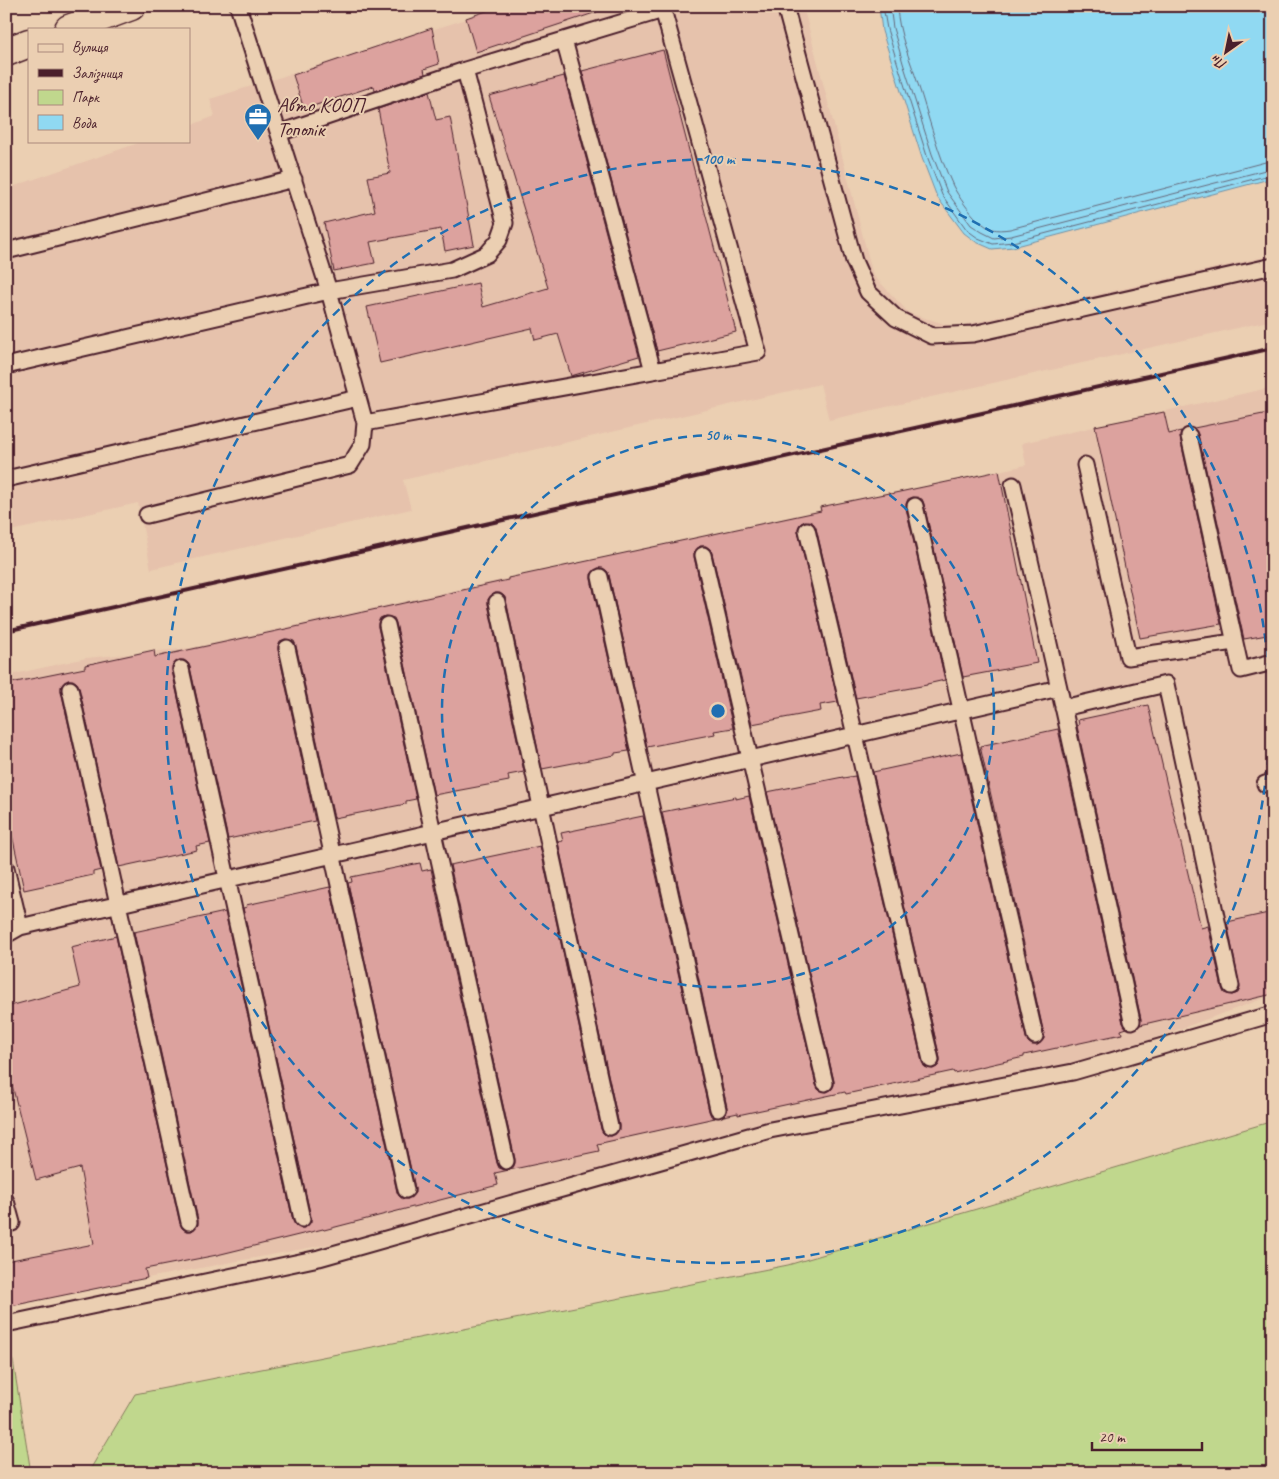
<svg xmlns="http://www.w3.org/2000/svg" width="1279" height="1479" font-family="Caveat,sans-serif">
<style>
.built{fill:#e6c2ac}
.green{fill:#c0d78d;stroke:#857b5c}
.water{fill:#90d9f2;stroke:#748fa2}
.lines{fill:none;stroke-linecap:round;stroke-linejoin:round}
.shore{stroke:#66697b;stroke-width:1}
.building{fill:#dca29e;stroke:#4a1f2b}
.service-casing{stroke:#4a1f2b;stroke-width:19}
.primary-casing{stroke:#4a1f2b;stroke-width:31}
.service{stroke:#ebcfb2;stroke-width:15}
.primary{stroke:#ebcfb2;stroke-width:28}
.rail{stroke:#4a1f2b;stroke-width:4}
.ring{fill:none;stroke:#1f6fb2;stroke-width:2.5;stroke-dasharray:9 6}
.labels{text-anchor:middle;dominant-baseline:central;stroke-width:4;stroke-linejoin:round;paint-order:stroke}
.poi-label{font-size:21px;fill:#4a1f2b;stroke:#ebcfb2;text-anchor:start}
.centre{fill:#1f6fb2;stroke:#ebcfb2;stroke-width:2.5}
.ring-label{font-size:15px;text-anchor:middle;font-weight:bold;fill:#1f6fb2;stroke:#ebcfb2;stroke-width:4;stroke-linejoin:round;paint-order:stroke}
</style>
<rect width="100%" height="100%" fill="#ebcfb2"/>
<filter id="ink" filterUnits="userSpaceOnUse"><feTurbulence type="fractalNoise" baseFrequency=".02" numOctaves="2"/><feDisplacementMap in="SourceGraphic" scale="10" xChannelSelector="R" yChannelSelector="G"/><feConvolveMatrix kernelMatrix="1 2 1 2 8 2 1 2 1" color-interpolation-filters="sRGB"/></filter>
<g filter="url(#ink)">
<path class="built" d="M 508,6 L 803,6 L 873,275 L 909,313 L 954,327 L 1273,255 L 1273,320 L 829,420 L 820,384 L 403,480 L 411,509 L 151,569 L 138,503 L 6,532 L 6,189 L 144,141 L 189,141 L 189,126 L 215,116 L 210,99 Z
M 1273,387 L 1273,995 L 1078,1066 L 651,1153 L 415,1228 L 147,1278 L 6,1307 L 6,676 L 86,658 L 191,648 L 1026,465 L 1022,443 Z"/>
<path class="green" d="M 1273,1121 L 1273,1473 L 88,1473 L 135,1394 L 788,1265 Z
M 6,1350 L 13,1361 L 31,1473 L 6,1473 Z"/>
<path class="water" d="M 879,6 L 1273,6 L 1273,178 L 1013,247 L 992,249 L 976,242 L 964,233 L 937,197 L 922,158 L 893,66 L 882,31 Z"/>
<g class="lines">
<path class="shore" d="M 883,6 L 887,29 L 898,65 L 927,156 L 942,195 L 967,230 L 978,238 L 993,244 L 1013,242 L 1273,174
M 890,6 L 893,28 L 903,63 L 932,154 L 947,192 L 971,225 L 982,232 L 994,238 L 1011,236 L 1273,168
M 897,6 C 898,33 910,59 918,84 C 929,118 938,154 953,186 C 958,196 970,213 978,220 C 989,230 996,231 1010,229 L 1273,160"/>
</g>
<path class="building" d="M 501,6 L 596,6 L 597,12 L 476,52 L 466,18 Z
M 432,28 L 439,64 L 424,69 L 425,74 L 375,91 L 374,86 L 304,109 L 293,75 Z
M 663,50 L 736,332 L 657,351 L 582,71 Z
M 564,76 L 639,356 L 571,376 L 558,334 L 535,340 L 532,328 L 380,363 L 367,307 L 478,283 L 483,307 L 548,288 L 489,96 Z
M 429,92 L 436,120 L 450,117 L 474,245 L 445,251 L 441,229 L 370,242 L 375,263 L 334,271 L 324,223 L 375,211 L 368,177 L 390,173 L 378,109 Z
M 1164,412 L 1169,434 L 1181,431 L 1180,438 L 1221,624 L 1140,638 L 1095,426 Z
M 1268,413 L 1273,433 L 1273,634 L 1244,639 L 1198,434 L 1194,428 Z
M 999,471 L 1037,663 L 963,677 L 924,504 L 922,499 L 913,497 L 908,499 L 906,504 L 906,508 L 945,680 L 927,684 L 927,685 L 856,698 L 816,528 L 813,523 L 805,521 L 800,524 L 798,528 L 798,532 L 838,702 L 820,705 L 821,711 L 752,724 L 712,553 L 710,549 L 706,546 L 700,546 L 694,552 L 694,557 L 733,728 L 714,731 L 715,734 L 647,747 L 609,575 L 607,571 L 603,568 L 598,568 L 591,574 L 591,579 L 629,751 L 615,753 L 615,755 L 542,769 L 506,600 L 504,596 L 500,593 L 495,593 L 488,599 L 488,604 L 524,772 L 508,775 L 509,781 L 434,795 L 396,623 L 394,618 L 385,616 L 380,618 L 378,623 L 378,627 L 416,799 L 406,801 L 406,804 L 334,818 L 296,646 L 294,641 L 285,639 L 280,641 L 278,646 L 278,650 L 315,821 L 228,839 L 190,667 L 188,663 L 184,660 L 179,660 L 172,666 L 172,671 L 210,843 L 196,846 L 197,850 L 119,867 L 79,687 L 77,683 L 73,680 L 68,680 L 61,686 L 61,691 L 101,870 L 93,872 L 93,875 L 24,890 L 6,807 L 6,684 L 85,668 L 85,665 L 154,650 L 155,657 L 286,629 L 508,580 L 508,578 L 821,511 L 820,507 L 889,493 L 890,494 Z
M 1148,705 L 1201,928 L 1208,926 L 1222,988 L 1224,993 L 1232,995 L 1238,993 L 1240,988 L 1227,922 L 1273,912 L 1273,994 L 1140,1025 L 1141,1019 L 1077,726 L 1079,725 L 1078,720 Z
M 1058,729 L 1123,1023 L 1127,1028 L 1121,1030 L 1122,1034 L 1024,1055 L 1024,1057 L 954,1073 L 953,1071 L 846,1094 L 845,1092 L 738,1115 L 738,1113 L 724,1116 L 727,1112 L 727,1107 L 662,812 L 736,797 L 736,799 L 749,796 L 816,1085 L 819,1090 L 827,1092 L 832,1089 L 834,1085 L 834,1081 L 767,792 L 843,777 L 843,778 L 855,776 L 922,1062 L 925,1067 L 933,1069 L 938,1066 L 940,1062 L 940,1058 L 873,772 L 961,753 L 1026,1038 L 1028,1042 L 1032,1045 L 1038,1045 L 1044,1039 L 1044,1034 L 980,746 Z
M 643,816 L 709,1111 L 711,1116 L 715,1118 L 597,1144 L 599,1151 L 495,1173 L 498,1185 L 324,1230 L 323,1229 L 217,1255 L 145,1269 L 147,1278 L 6,1307 L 6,1261 L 94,1244 L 80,1168 L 36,1180 L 6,1061 L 6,1007 L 80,987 L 71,947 L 116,936 L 180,1224 L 182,1228 L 186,1231 L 192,1231 L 198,1225 L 198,1220 L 134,932 L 225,912 L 293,1221 L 295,1225 L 299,1228 L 304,1228 L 311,1222 L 311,1217 L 243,908 L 247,907 L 246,905 L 330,887 L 397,1192 L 399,1196 L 403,1199 L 408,1199 L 415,1193 L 415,1188 L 348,883 L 352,882 L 351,877 L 420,863 L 422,871 L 431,869 L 497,1163 L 499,1168 L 508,1170 L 513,1168 L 515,1163 L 515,1159 L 450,865 L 540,846 L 601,1129 L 603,1133 L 607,1136 L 612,1136 L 619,1130 L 619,1125 L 558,842 L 563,841 L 561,833 Z"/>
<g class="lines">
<g class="service-casing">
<path id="service" d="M 238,6 L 329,291 L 365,423 L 758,352 L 662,6
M 785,6 L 854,261 L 868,292 L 896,318 L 932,336 L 973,334 L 1273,266
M 564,40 L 653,371
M 279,133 L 465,70 L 663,10
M 6,251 L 294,179
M 6,366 L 329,291 L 452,270 L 487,254 L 499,240 L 505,223 L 465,70
M 1189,436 L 1241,670 L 1273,662
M 1085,465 L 1128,657 L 1234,642
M 6,479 L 358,398
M 1013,485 L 1059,688
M 915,506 L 1035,1036
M 147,515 L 350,465 L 363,444 L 365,423
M 807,530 L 931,1060
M 703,555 L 825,1083
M 600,577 L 718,1109
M 497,602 L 610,1127
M 387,625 L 506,1161
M 287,648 L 406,1190
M 181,669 L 302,1219
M 70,689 L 189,1222
M 1063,708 L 1166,684 L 1231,986
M 1265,784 L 1273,782
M 6,868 L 20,927
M 6,935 L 20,927 L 1059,688 L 1132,1021
M 6,1201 L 12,1223
M 6,1324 L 319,1258 L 770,1130 L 1073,1072 L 1273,1014"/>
</g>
<g class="primary-casing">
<path id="primary" d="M 69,29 L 131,6
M 6,52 L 29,43"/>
</g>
<use href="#service" class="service"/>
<use href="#primary" class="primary"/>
<path class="rail" d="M 6,631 L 1273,348"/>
</g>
</g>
<g class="ring">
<circle cx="718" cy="711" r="276"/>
<circle cx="718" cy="711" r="552"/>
</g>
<defs>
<g id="office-pin" transform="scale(1.4375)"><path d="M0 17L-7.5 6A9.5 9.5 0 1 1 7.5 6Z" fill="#1f6fb2" stroke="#ebcfb2"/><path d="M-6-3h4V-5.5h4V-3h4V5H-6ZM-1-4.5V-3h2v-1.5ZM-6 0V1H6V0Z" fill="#fff"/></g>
</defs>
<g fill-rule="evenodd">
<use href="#office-pin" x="258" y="117"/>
</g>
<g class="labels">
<g class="poi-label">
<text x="277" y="105">Авто КООП<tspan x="277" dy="24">Тополік</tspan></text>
</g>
</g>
<circle cx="718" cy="711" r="8" class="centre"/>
<g class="ring-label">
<text x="718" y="164">100 m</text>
<text x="718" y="440">50 m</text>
</g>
<rect width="1279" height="1479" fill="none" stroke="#ebcfb2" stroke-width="25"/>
<rect x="12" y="12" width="1254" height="1454" fill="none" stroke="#4a1f2b" stroke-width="2" filter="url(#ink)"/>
<rect x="28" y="28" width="162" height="115" fill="#ebcfb2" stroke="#ab897c"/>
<rect x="38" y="44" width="25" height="8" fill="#ebcfb2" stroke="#ab897c"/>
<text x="72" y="52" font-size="15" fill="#4a1f2b">Вулиця</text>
<rect x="38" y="69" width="25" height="8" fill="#4a1f2b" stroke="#ab897c"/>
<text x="72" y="78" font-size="15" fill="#4a1f2b">Залізниця</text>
<rect x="38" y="90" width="25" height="15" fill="#c0d78d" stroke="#ab897c"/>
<text x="72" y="102" font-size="15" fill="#4a1f2b">Парк</text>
<rect x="38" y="115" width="25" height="15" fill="#90d9f2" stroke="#ab897c"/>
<text x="72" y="128" font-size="15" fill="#4a1f2b">Вода</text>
<g transform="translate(1226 52) rotate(213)" stroke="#ebcfb2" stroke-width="4" paint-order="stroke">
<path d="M0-4L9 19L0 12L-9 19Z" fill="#4a1f2b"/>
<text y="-8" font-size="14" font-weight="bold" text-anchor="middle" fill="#4a1f2b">Пн</text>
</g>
<path d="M1092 1442v8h110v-8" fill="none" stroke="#4a1f2b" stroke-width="2.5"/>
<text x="1099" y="1442" font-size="15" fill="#4a1f2b" stroke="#ebcfb2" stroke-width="4" paint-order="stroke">20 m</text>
</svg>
